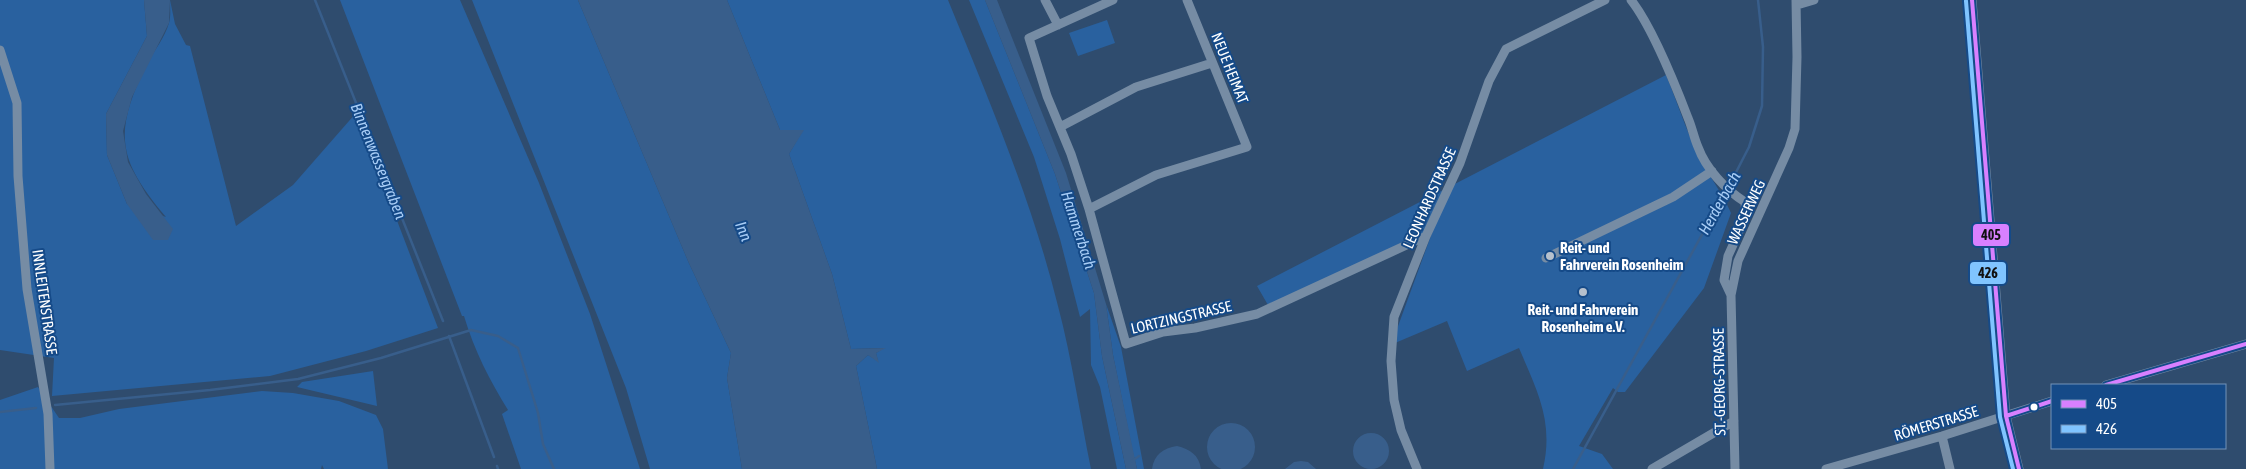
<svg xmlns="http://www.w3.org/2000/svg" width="2246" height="469" font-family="'Asap Condensed',sans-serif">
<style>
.green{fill:#29619f}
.water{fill:#385e8b}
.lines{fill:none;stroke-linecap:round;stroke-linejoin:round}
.stream{stroke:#385e8b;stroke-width:2.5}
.minor{stroke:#768ca4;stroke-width:9}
.bus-1-casing{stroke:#154a88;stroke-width:8}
.bus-2-casing{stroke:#154a88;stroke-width:8}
.bus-1{stroke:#d880ff;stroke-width:4}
.bus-2{stroke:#80c4ff;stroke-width:4}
.poi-dot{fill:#b6c0cc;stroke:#154a88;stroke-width:2}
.bus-dot{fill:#fff;stroke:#154a88;stroke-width:2}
.labels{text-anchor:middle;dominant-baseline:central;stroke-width:4;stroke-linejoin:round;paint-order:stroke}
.street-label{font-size:15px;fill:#fff;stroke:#154a88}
.poi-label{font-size:15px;font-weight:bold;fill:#fff;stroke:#154a88;text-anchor:start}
.water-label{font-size:16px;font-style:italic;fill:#a8cdf6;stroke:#154a88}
.line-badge{stroke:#154a88;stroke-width:2}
.pale-badge-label{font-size:14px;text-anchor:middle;font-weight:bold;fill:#111}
</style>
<rect width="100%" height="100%" fill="#2f4c6e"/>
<path class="green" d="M 0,0 L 144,0 L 147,36 L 106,114 L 107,155 L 127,204 L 166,217 C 117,159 113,133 147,64 C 154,51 165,37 169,23 C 171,16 170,7 170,0 L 175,24 L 186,45 L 190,46 L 236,226 L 293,185 L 356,113 L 438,328 L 366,351 L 270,376 L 52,396 L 54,358 L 0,350 Z
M 340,0 L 460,0 L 539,183 L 590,314 L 640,469 L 521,469 L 502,414 L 508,410 C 490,381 474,350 464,316 L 462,316 Z
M 472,0 L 578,0 L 688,261 L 731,353 L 727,378 L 742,469 L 650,469 L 626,388 Z
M 727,0 L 948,0 C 989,100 1032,201 1058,306 C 1072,359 1080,415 1091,469 L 877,469 L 856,366 L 868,355 L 878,361 L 876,353 L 884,348 L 851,349 L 832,274 L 789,154 L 803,130 L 780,130 Z
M 969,0 L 985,0 L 1055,174 L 1094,293 L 1102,356 L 1126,469 L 1117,469 L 1100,387 L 1091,365 L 1090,309 L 1080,317 L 1060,239 L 1034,157 Z
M 1107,20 L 1115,43 L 1078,56 L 1069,33 Z
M 1666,75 C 1676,99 1684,124 1695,148 C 1705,171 1721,190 1731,213 L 1704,288 L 1625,392 L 1618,392 L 1613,388 L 1579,446 L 1602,454 L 1613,469 L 1543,469 C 1554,421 1537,391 1519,348 L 1467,371 L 1447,321 L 1395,343 L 1397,329 L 1433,230 L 1268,305 L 1257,286 Z
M 1106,304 L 1121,347 L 1144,469 L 1137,469 L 1133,453 L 1113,355 Z
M 373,371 L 377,406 L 297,387 L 302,382 Z
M 38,387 L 59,418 L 80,418 L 119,409 L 262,391 L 293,393 L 339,401 L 376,415 L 383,429 L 388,469 L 324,469 L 322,465 L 321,469 L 0,469 L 0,400 Z"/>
<path class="water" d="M 144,0 L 170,0 L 169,23 L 132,97 L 123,131 L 128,162 L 146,194 L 173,229 L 168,240 L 153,240 L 127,204 L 107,155 L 106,114 L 147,36 Z
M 578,0 L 727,0 L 780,130 L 804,130 L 789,154 L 832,274 L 851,349 L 886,348 L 876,353 L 879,363 L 868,355 L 856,366 L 877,469 L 742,469 L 727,378 L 731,353 L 688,261 Z
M 985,0 L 997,0 L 1066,173 L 1106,304 L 1113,355 L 1137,469 L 1126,469 L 1102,356 L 1094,293 L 1055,174 Z
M1207 447a24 24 0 1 1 48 0a24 24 0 1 1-48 0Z
M1353 451a18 18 0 1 1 36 0a18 18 0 1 1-36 0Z
M 1177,446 C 1190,449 1199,455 1201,469 L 1152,469 C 1154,455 1163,448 1177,446 Z
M 1301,461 L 1308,462 L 1316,469 L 1285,469 L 1294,462 Z"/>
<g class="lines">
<path class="stream" d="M 315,0 L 443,321
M 1729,186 L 1749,147 L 1762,106 L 1763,47 L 1758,0
M 449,336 L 494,457
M 55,405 L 210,390 L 298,379 L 381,358 L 471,330 L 498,336 L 518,348 L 538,413 L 543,444 L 554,469
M 0,412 L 36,408
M 1132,461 L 1139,456
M 497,466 L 498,469
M 1573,469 L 1726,191"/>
<path class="minor" d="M 1045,0 L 1058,25
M 1113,0 L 1029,38 L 1047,96 L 1071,154 L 1089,209 L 1126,344 L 1163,332 L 1195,328 L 1257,314 L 1426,236
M 1631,0 C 1653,28 1675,84 1688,118 C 1692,127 1694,138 1698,147 C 1706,169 1726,190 1745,202 L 1746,216 L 1728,256 L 1724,280 L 1731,295
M 1972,0 L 2006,416 L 2019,469
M 1797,5 L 1814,0
M 0,50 L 17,103 L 18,176 L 27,289 L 48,414 L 50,469
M 1060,127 L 1136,87 L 1212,63
M 1089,209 L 1156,175 L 1247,147 L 1187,0
M 1546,258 L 1673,197 L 1712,171
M 2106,385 L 2246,344
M 1942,436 L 1950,469
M 1417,469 L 1401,430 L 1394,400 L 1391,361 L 1394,317 L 1426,236 L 1460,163 L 1489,81 L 1506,49 L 1605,0
M 1652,469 L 1734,421
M 1735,469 L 1731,295 L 1738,261 L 1789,148 L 1795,129 L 1797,57 L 1796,0
M 1826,469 L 1942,436 L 2052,401"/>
<g class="bus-1-casing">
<path id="bus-1" d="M 1972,0 L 2006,416 L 2019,469
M 2106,385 L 2246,344
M 2006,416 L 2052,401"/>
</g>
<g class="bus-2-casing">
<path id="bus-2" d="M 1966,1 L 2000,417 L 2013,469"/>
</g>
<use href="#bus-1" class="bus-1"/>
<use href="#bus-2" class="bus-2"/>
</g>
<g class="poi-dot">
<circle cx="1550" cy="256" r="5"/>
<circle cx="1583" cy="292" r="5"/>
</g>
<circle class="bus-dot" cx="2034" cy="407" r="4.5"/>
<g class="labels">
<g class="street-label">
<text transform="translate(1230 68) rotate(68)">NEUE HEIMAT</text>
<text transform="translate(1429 198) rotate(-66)">LEONHARDSTRASSE</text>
<text transform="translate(1746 212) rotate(-65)">WASSERWEG</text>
<text transform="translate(45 302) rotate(82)">INNLEITENSTRASSE</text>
<text transform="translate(1181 317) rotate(-13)">LORTZINGSTRASSE</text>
<text transform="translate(1719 382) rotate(-91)">ST.-GEORG-STRASSE</text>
<text transform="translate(1936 423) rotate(-17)">RÖMERSTRASSE</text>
</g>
<g class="poi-label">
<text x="1560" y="247">Reit- und<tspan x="1560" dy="17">Fahrverein Rosenheim</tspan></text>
<text x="1583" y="309" text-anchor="middle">Reit- und Fahrverein<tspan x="1583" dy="17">Rosenheim e.V.</tspan></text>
</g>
<g class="water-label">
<text transform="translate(379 161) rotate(68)">Binnenwassergraben</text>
<text transform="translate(1719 203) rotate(-61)">Herderbach</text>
<text transform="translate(1079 230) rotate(72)">Hammerbach</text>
<text transform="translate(744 231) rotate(68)">Inn</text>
</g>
</g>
<g class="line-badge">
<rect x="1972" y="223" width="38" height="24" rx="5" fill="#d880ff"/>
<rect x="1969" y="261" width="38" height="24" rx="5" fill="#80c4ff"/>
</g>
<g class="pale-badge-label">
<text x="1991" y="240">405</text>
<text x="1988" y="278">426</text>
</g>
<rect x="2051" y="384" width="175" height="65" fill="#154a88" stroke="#7392b8"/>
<rect x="2061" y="400" width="25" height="8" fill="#d880ff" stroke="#7392b8"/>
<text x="2096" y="409" font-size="15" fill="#ffffff">405</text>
<rect x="2061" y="425" width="25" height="8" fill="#80c4ff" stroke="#7392b8"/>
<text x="2096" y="434" font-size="15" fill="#ffffff">426</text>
</svg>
